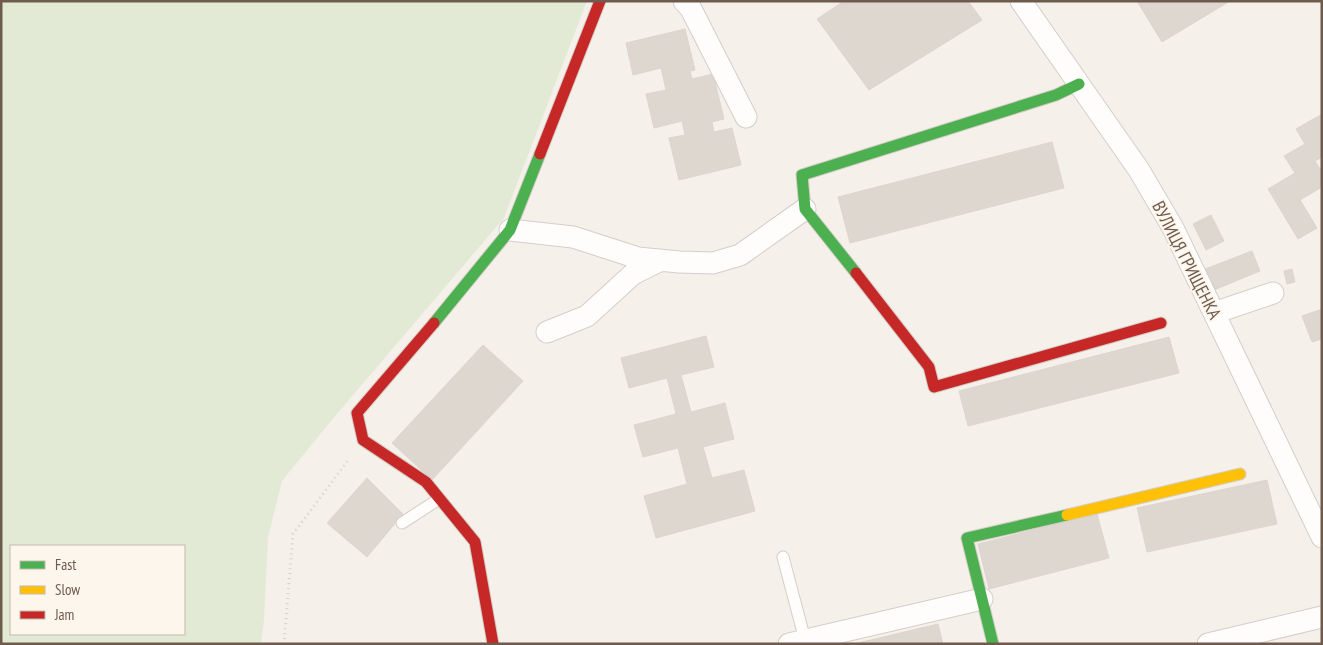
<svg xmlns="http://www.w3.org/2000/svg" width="1323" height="645" font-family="'PT Sans Narrow',sans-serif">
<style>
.green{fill:#e2ead6;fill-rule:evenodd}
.building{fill:#ded7d0;stroke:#ddd5cd}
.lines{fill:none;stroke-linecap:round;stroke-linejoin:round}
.lane-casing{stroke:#d4cec9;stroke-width:13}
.street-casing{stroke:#d4cec9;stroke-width:23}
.fast-casing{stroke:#d4cdc6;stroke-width:13}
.slow-casing{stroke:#d4cdc6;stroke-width:13}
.jam-casing{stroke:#d4cdc6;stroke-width:13}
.path{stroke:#d6d0cb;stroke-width:3;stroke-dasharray:1 4;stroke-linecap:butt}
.lane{stroke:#fefdfc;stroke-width:11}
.street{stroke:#fefdfc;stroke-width:21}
.fast{stroke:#4caf50;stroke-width:11}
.slow{stroke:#ffc107;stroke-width:11}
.jam{stroke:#c62828;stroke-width:11}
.labels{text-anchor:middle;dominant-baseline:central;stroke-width:4;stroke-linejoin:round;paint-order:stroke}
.street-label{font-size:18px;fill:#6f5a4e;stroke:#fcf6ec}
</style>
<rect width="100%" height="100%" fill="#f5f1ea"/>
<path class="green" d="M 1,1 L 587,1 L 504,218 L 331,421 L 282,481 L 268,538 L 264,620 L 261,644 L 1,644 ZM 11,546 L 184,546 L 184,634 L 11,634 Z"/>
<path class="building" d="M 844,1 L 968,1 L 982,20 L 869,90 L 817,19 Z
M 1137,1 L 1230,1 L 1162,42 Z
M 685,29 L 695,70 L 690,71 L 692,79 L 713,74 L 724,119 L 712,122 L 714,132 L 732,128 L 741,165 L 679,180 L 669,138 L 685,135 L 682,121 L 654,128 L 646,94 L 666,90 L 661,68 L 633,75 L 626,43 Z
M 1322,114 L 1322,157 L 1315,161 L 1322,172 L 1322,187 L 1300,200 L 1317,228 L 1298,239 L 1268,189 L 1295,173 L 1284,156 L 1305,144 L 1296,129 Z
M 1052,142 L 1064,188 L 850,243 L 838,197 Z
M 1211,215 L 1224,241 L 1206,250 L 1193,224 Z
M 1252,251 L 1260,271 L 1214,290 L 1205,269 Z
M 1292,269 L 1295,282 L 1287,284 L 1284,271 Z
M 1322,309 L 1322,339 L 1312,342 L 1302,316 Z
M 706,336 L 714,367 L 681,375 L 691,412 L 725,403 L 734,439 L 703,447 L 712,478 L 744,470 L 755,511 L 656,538 L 644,496 L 687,484 L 678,448 L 643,457 L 634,425 L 676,414 L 667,378 L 629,388 L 621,358 Z
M 1169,337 L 1179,373 L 968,426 L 959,391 Z
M 483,345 L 523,381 L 432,480 L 392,443 Z
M 367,478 L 403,514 L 367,557 L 327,523 Z
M 1267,480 L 1277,524 L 1147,552 L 1137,508 Z
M 1097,514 L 1109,558 L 989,589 L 978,544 Z
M 938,624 L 943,644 L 854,644 Z"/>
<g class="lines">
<g class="lane-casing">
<path id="lane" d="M 402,523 L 439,499
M 783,557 L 805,640"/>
</g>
<g class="street-casing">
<path id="street" d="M 684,1 L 691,9 L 746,117
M 1021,1 L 1139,170 L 1173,228 L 1322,537
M 510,230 L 573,237 L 638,258 L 679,262 L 713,263 L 740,255 L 805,209
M 1214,313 L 1273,293
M 547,332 L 587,316 L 633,274 L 661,260
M 789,644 L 982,599
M 1208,644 L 1322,617"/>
</g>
<g class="fast-casing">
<path id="fast" d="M 856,273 L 805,209 L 802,175 L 1056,95 L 1079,84
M 434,323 L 510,230 L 540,154
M 993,644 L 967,538 L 1067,515"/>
</g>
<g class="slow-casing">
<path id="slow" d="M 1067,515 L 1240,474"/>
</g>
<g class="jam-casing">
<path id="jam" d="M 540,154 L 600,1
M 856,273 L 929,367 L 934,387 L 1161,323
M 434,323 L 357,413 L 363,440 L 426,482 L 475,542 L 493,644"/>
</g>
<path class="path" d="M 284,644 L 293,534 L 349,459"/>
<use href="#lane" class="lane"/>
<use href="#street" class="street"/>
<use href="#fast" class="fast"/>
<use href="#slow" class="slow"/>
<use href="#jam" class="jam"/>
</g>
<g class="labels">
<g class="street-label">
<text transform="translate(1187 260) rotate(63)">ВУЛИЦЯ ГРИЩЕНКА</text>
</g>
</g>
<rect width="1323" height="645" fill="none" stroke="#6f5a4e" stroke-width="5"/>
<rect x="10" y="545" width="175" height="90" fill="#fcf6ec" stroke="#c4b8ad"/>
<rect x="20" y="561" width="25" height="8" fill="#4caf50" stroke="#c4b8ad"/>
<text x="55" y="570" font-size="15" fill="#6f5a4e">Fast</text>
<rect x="20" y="586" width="25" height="8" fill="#ffc107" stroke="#c4b8ad"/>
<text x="55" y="595" font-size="15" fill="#6f5a4e">Slow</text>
<rect x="20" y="611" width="25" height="8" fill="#c62828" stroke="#c4b8ad"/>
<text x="55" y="620" font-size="15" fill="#6f5a4e">Jam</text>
</svg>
